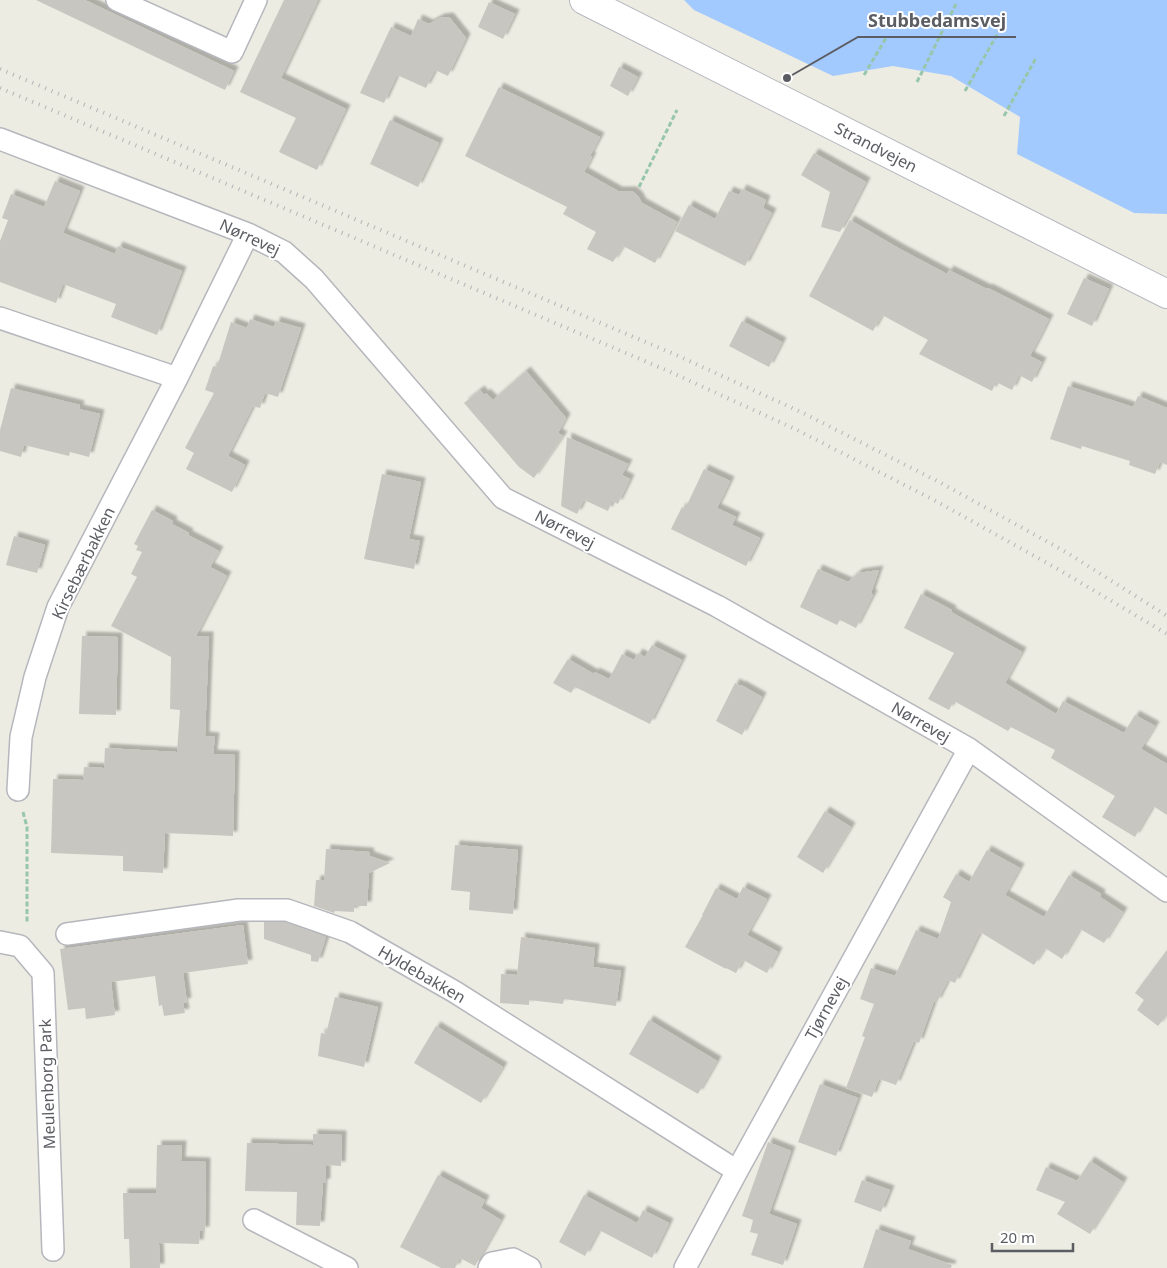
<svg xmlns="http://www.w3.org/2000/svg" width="1167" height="1268" font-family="'Noto Sans',sans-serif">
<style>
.water{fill:#a2cafe}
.building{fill:#c8c6c0;filter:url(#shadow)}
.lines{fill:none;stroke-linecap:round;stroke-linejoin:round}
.minor-casing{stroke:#b5b7bd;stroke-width:24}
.secondary-casing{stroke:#b6b8bf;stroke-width:30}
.path{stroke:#98c6ab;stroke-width:3;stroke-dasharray:5 2.5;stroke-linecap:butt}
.minor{stroke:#fff;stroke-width:21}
.secondary{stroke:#fff;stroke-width:28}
.rail{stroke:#b3b4b4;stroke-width:4;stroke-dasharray:1 6;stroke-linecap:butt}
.labels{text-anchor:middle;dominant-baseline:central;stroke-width:4;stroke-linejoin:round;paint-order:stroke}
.street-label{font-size:16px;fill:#5b5d63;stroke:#fff}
.leader{fill:none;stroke:#5b5d63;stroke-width:2}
.callout-dot{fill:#5b5d63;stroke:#fff;stroke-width:2}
.callout-label{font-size:18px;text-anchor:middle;font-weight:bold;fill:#5b5d63;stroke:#fff;stroke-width:4;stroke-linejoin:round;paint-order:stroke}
</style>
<defs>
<filter id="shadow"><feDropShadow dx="4.5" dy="-4.5" stdDeviation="1" flood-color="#0004"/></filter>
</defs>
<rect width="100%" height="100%" fill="#edece3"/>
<path class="water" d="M 684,0 L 1167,0 L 1167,214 L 1134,213 L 1017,154 L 1020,117 L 951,76 L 893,66 L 833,76 L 694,10 Z"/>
<path class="building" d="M 36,0 L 85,0 L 234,71 L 225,90 Z
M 284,0 L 318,0 L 281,78 L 346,109 L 317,170 L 279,152 L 296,118 L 240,92 Z
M 489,2 L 515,14 L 503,39 L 478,27 Z
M 449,17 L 466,38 L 448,76 L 435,70 L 426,88 L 397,75 L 384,103 L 360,93 L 391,27 L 411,36 L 418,19 L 429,24 L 440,18 Z
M 619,67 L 638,77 L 628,96 L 610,86 Z
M 499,87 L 600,137 L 590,156 L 592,157 L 584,172 L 618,191 L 632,191 L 638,196 L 642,203 L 677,222 L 655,263 L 623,246 L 613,262 L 587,249 L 596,232 L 563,214 L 567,207 L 465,156 Z
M 390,120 L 439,143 L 418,187 L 370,164 Z
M 814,153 L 866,182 L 840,232 L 821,227 L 830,192 L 801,175 Z
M 55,181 L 80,191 L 63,233 L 115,254 L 118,246 L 182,271 L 157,335 L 111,317 L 116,304 L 63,284 L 56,303 L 0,282 L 0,241 L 8,220 L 2,218 L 11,194 L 44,207 Z
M 742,189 L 766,200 L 763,208 L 772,213 L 745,266 L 675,231 L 689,205 L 715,219 L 729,191 L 739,195 Z
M 850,220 L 900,249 L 947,274 L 949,270 L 987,289 L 988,288 L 1049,319 L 1030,356 L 1042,362 L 1032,382 L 1019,375 L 1012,390 L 996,382 L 992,391 L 919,354 L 928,340 L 882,315 L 873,331 L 809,296 Z
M 1084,278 L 1109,289 L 1092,326 L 1067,314 Z
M 250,319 L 274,327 L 276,321 L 301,328 L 278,397 L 265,393 L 260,408 L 253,406 L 228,456 L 245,465 L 232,492 L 186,469 L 194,453 L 185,448 L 214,393 L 205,390 L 213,366 L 217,367 L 231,322 L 247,328 Z
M 742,321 L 782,342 L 769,367 L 729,346 Z
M 526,371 L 566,418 L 558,433 L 563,436 L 534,478 L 519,467 L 464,403 L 480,390 L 484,395 L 486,393 L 493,400 Z
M 1068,386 L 1133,407 L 1138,396 L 1167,408 L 1167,465 L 1160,462 L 1155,474 L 1129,465 L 1130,461 L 1082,446 L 1081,449 L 1050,439 Z
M 11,388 L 80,405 L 79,409 L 100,414 L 89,457 L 70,452 L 69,456 L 24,445 L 21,457 L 0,451 L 0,430 Z
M 567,437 L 628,464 L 622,475 L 630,479 L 618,504 L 612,501 L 608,511 L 584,500 L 577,514 L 561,506 Z
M 704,469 L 730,481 L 717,508 L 736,517 L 732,525 L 760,538 L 746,566 L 671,529 L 682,507 L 685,509 Z
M 382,474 L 421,482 L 409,539 L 420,541 L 414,569 L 364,559 Z
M 152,510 L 173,521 L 172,524 L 189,533 L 188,535 L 219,551 L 210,567 L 227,576 L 196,636 L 209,636 L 205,736 L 215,737 L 213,754 L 235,755 L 233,836 L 165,833 L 163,873 L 123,871 L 123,856 L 51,853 L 53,779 L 83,780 L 84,767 L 104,768 L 105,748 L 177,752 L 180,710 L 170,709 L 171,657 L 111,626 L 137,577 L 131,574 L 142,552 L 136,550 L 138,546 L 134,544 Z
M 14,536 L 45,545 L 37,573 L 6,565 Z
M 818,569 L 848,582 L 858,573 L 879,570 L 871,593 L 873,595 L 856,628 L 840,620 L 837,625 L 800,607 Z
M 921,594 L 952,610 L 951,612 L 1022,652 L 1005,683 L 1056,714 L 1063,701 L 1124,733 L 1135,715 L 1155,726 L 1141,749 L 1167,764 L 1167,815 L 1153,806 L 1135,837 L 1102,817 L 1115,796 L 1051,758 L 1055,750 L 1011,727 L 1008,731 L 954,701 L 949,710 L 928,699 L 954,653 L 904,628 Z
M 82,636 L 118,637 L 116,715 L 79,714 Z
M 652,645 L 682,660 L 650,724 L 575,687 L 571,693 L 553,683 L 568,659 L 594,674 L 595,672 L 609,679 L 622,654 L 634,660 L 638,653 L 645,657 Z
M 735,683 L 741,686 L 741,685 L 762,697 L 742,735 L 716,721 Z
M 825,811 L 851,827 L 823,873 L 797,857 Z
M 455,845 L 518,850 L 513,914 L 469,910 L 470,892 L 451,890 Z
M 326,849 L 369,852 L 370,856 L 390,863 L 369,873 L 367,906 L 354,906 L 354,912 L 335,911 L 334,913 L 314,906 L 316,880 L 324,880 Z
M 987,850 L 1020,868 L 1005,895 L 1044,917 L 1069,875 L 1101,894 L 1100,897 L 1123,912 L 1104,943 L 1080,929 L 1062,959 L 1045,948 L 1034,965 L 980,932 L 955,983 L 948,980 L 937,1002 L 934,1001 L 919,1043 L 914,1041 L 896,1085 L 879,1079 L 872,1097 L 846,1088 L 865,1037 L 862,1036 L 874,1004 L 860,999 L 871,968 L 895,976 L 916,930 L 938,939 L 951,902 L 943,897 L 956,874 L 969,882 Z
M 743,887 L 767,899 L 747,935 L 778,952 L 767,973 L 743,960 L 736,973 L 726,968 L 726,969 L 685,947 L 703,915 L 702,915 L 716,888 L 737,899 Z
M 264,922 L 285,922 L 326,937 L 318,962 L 311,961 L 311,955 L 264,939 Z
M 243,925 L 248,964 L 183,973 L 187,1002 L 183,1003 L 185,1013 L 164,1016 L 162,1005 L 159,1006 L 155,976 L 111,982 L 115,1015 L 86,1019 L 85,1008 L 68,1010 L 60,949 Z
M 521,937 L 595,948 L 593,967 L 621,971 L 616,1006 L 564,999 L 563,1004 L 529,1000 L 529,1005 L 500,1003 L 501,974 L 517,975 Z
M 1167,950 L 1167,1017 L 1166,1016 L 1158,1026 L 1137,1010 L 1144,1000 L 1135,993 Z
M 335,997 L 378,1007 L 364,1067 L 318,1056 L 321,1033 L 326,1034 Z
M 649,1020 L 717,1061 L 698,1094 L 629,1054 Z
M 436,1026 L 503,1067 L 481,1103 L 414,1063 Z
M 820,1084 L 858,1098 L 836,1156 L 798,1142 Z
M 313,1134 L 342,1135 L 341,1166 L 326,1165 L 326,1183 L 323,1183 L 320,1226 L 296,1225 L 297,1192 L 245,1191 L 247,1143 L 313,1145 Z
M 768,1142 L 791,1151 L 769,1214 L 797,1224 L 783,1265 L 751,1255 L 758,1234 L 750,1232 L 753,1220 L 742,1216 Z
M 157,1145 L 182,1145 L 181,1161 L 206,1162 L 205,1231 L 200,1231 L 199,1244 L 159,1243 L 160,1268 L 130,1268 L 129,1239 L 124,1239 L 123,1193 L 156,1193 Z
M 1090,1161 L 1123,1182 L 1090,1234 L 1057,1214 L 1065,1202 L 1036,1190 L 1046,1167 L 1077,1181 Z
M 438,1175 L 485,1200 L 481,1208 L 501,1220 L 475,1266 L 460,1258 L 455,1268 L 441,1268 L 400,1247 Z
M 862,1180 L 890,1190 L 881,1212 L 854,1202 Z
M 584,1195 L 637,1223 L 643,1210 L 669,1223 L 652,1258 L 599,1230 L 585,1256 L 559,1242 Z
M 876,1229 L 911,1241 L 908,1249 L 952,1265 L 951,1268 L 863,1268 Z"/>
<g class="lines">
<g class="minor-casing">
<path id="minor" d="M 117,0 L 232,52 L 256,0
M 0,139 L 248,234 L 284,252 L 314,279 L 503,498 L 717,606 L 969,749 L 1167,891
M 0,318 L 177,378
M 18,790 L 21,737 L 35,677 L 58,607 L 177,378 L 248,234
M 67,934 L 239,910 L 287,910 L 350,932 L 455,992 L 737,1171
M 0,942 L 20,946 L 43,973 L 53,1250
M 254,1220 L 347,1268
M 489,1268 L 492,1263 L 513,1259 L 530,1268
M 685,1268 L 737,1171 L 969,749"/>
</g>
<g class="secondary-casing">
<path id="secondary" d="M 584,0 L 1167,294"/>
</g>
<path class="path" d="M 864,75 L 886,38
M 917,82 L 956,4
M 965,91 L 999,31
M 1004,116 L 1036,58
M 639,187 L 677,110
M 23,812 L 27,827 L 27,923"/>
<use href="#minor" class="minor"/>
<use href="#secondary" class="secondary"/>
<path class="rail" d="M 0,69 L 674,354 L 801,412 L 941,483 L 1066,552 L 1167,616
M 0,88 L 666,370 L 793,428 L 934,500 L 1056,568 L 1167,634"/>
</g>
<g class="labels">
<g class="street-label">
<text transform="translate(876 147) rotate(27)">Strandvejen</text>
<text transform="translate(250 237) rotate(25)">Nørrevej</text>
<text transform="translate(565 529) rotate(27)">Nørrevej</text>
<text transform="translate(83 563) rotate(-64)">Kirsebærbakken</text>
<text transform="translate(921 722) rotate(30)">Nørrevej</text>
<text transform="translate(422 974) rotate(30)">Hyldebakken</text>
<text transform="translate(826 1008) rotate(-61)">Tjørnevej</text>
<text transform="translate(47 1084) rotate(-92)">Meulenborg Park</text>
</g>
</g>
<path class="leader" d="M787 78L858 37H1016"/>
<circle class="callout-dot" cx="787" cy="78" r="5"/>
<g class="callout-label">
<text x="937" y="27">Stubbedamsvej</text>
</g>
<path d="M992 1243v8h81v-8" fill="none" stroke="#5b5d63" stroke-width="2.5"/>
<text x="1000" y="1243" font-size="15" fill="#5b5d63" stroke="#ffffff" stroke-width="4" paint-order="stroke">20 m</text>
</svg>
